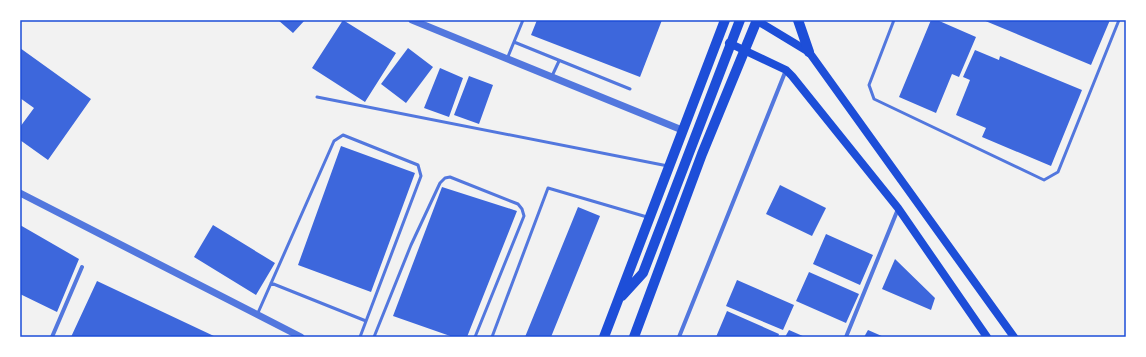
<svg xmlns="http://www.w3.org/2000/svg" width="1146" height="357" font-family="'Crimson Pro',serif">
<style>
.building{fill:#3d67dc}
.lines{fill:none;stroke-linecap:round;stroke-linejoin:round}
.service{stroke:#5277de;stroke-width:3}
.minor{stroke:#5277de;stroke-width:4}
.tertiary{stroke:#5277de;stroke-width:7}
.secondary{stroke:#1d4ed8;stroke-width:8}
.primary{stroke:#1d4ed8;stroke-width:10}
.neatline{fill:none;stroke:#1d4ed8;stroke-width:1.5}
</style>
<rect width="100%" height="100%" fill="#f2f2f2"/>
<path class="building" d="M 278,20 L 305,20 L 293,33 Z
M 343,20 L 396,53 L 365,102 L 312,68 Z
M 537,20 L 662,20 L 640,77 L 531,35 Z
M 931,20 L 937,20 L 976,37 L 959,77 L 952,74 L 936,113 L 899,97 Z
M 983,20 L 1110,20 L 1091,65 Z
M 20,48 L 91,99 L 48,160 L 20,140 L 20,127 L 34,108 L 20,98 Z
M 408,48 L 433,67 L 406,103 L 381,84 Z
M 975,50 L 999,60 L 1000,56 L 1082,90 L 1051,166 L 982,137 L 986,128 L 956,115 L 970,80 L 963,77 Z
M 440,68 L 463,78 L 449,117 L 424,108 Z
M 469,76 L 493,85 L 479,124 L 454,115 Z
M 341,146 L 415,173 L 371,292 L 298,265 Z
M 780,185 L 826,208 L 812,236 L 766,214 Z
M 442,187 L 517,211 L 467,337 L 453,337 L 393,316 Z
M 578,207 L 600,216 L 551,337 L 525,337 Z
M 20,225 L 79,259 L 57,312 L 20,294 Z
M 213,225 L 275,263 L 256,295 L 194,257 Z
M 826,234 L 873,255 L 860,285 L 813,264 Z
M 895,259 L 935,298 L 931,310 L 882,289 Z
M 809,272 L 859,294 L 846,323 L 796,301 Z
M 737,280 L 794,305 L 783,330 L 726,306 Z
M 97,281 L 216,337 L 71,337 Z
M 727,311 L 779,334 L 778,337 L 716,337 Z
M 789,330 L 805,337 L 785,337 Z
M 868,330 L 884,337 L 864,337 Z"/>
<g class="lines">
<path class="service" d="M 894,20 L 869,85 L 874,99 L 1044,180 L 1058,172 L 1119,20
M 514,42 L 630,89
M 507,59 L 523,20
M 552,76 L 559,61
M 317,97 L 668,166
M 271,283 L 366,321
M 257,315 L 334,141 L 343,135 L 418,165 L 421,176 L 360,337
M 374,337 L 411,245 L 440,183 L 445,178 L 450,177 L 518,204 L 522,209 L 524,216 L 475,337
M 492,337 L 548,188 L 647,217"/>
<path class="minor" d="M 52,337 L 82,267
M 679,337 L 786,70
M 846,337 L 898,209"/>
<path class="tertiary" d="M 412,20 L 682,130
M 20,193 L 301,337"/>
<path class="secondary" d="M 756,20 L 809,52 L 1014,337
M 729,43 L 786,70 L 792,76 L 898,208 L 987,337"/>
<path class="primary" d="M 798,20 L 809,52
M 622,296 L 643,273 L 740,20
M 604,337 L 725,20
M 634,337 L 702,154 L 757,20"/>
</g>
<rect width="1146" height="357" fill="none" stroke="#ffffff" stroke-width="42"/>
<rect x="21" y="21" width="1104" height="315" class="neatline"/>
</svg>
